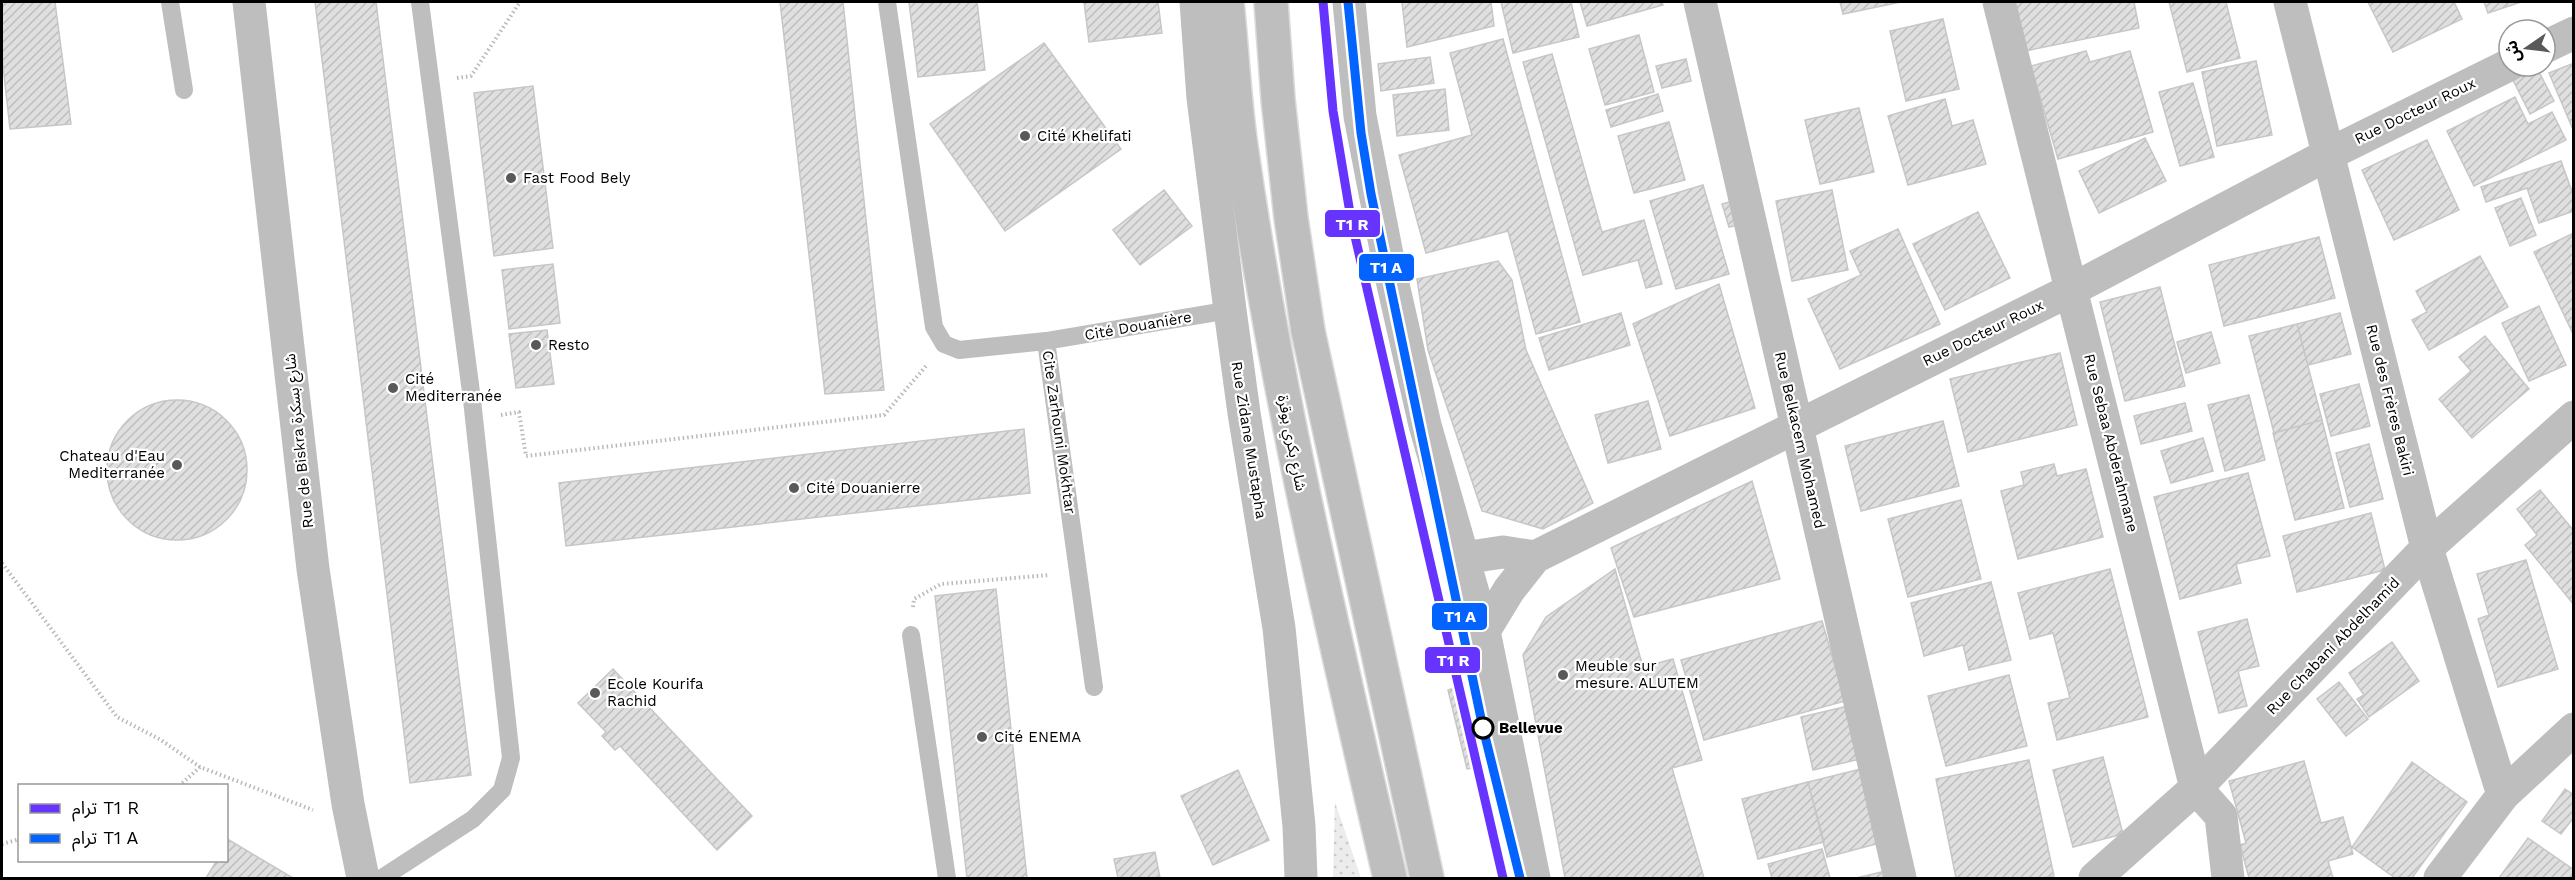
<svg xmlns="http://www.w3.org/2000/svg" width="2575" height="880" font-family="'Work Sans','Noto Sans Arabic',sans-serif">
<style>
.grass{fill:url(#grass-dots)}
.building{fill:url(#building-hatch);stroke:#c7c7c7;stroke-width:1.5}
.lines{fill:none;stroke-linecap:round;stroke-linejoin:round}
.trunk-casing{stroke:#dbdbdb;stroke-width:36}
.path{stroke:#b9b9b9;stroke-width:4;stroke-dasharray:1.5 3;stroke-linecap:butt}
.service{stroke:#bebebe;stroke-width:18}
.minor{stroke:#bebebe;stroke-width:33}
.tertiary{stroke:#bebebe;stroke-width:33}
.trunk{stroke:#bebebe;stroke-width:33}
.tram-1-casing{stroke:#fff;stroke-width:14}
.tram-2-casing{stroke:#fff;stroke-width:14}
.tram-1{stroke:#63f;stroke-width:9}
.tram-2{stroke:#0363ff;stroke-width:9}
.poi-dot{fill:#595959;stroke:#fff;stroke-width:2}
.stop-dot{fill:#fff;stroke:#000;stroke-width:3}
.labels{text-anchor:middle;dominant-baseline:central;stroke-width:4.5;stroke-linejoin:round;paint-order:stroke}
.street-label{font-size:15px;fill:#000;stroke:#fff}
.poi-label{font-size:15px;fill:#000;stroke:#fff;text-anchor:start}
.stop-label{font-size:15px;font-weight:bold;fill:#000;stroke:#fff;text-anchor:start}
.line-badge{stroke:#fff;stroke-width:2}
.badge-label{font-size:16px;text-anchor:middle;font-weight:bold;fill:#fff}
</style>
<defs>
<pattern id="grass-dots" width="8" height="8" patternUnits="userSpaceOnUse" patternTransform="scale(1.5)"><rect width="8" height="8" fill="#ececec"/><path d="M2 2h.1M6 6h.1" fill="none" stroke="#c9c9c9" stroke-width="1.8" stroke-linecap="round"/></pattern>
<pattern id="building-hatch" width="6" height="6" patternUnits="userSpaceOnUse" patternTransform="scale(1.5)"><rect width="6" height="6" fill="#dfdfdf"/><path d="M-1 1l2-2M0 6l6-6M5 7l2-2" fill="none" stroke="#bebebe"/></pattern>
</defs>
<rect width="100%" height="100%" fill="#fff"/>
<path class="grass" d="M 1335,802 L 1361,878 L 1333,878 Z"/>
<path class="building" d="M 2,2 L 55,2 L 71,124 L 10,129 L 2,57 Z
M 315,2 L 376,2 L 471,775 L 410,783 Z
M 780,2 L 843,2 L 884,390 L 825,394 Z
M 909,2 L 977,2 L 985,70 L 918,77 Z
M 1084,2 L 1158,2 L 1162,33 L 1089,42 Z
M 1402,2 L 1491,2 L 1494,26 L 1407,47 Z
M 1501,2 L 1571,2 L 1579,37 L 1513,53 Z
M 1580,2 L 1662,2 L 1663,5 L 1587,26 Z
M 1840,2 L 1901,2 L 1843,14 Z
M 2015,2 L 2134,2 L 2139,28 L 2025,51 Z
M 2169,2 L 2226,2 L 2240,58 L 2187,72 Z
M 2368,2 L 2454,2 L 2462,19 L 2393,52 Z
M 2484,2 L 2521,2 L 2488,13 Z
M 1943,19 L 1959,89 L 1906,101 L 1890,31 Z
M 1639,35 L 1654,92 L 1605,105 L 1589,49 Z
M 1503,39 L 1580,322 L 1536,334 L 1508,231 L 1426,253 L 1399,155 L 1472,135 L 1450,53 Z
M 1044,43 L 1121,149 L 1005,231 L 930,124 Z
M 2086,51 L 2090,62 L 2130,51 L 2153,132 L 2058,159 L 2031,66 Z
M 1552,54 L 1602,232 L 1644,220 L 1662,284 L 1646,288 L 1638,260 L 1583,275 L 1523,62 Z
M 1430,57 L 1434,83 L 1381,91 L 1378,64 Z
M 1686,59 L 1691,81 L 1662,88 L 1656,66 Z
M 2256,61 L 2272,135 L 2217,146 L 2202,72 Z
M 2574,63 L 2574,132 L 2549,73 Z
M 2537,68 L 2554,101 L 2530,114 L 2513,80 Z
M 2193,83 L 2214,157 L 2180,166 L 2159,92 Z
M 533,86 L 553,248 L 494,256 L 474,93 Z
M 1445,89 L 1449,130 L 1397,136 L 1393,95 Z
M 1658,94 L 1663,111 L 1611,127 L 1606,110 Z
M 2515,97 L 2528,124 L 2552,112 L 2566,140 L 2474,186 L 2447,131 Z
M 1945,99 L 1952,126 L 1973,120 L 1986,164 L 1908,185 L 1888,116 Z
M 1859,108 L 1874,172 L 1820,184 L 1805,120 Z
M 1669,122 L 1685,180 L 1634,193 L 1618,136 Z
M 2145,138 L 2166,181 L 2099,213 L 2079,171 Z
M 2427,140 L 2459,210 L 2394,240 L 2362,170 Z
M 2561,161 L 2574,197 L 2574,211 L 2539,223 L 2527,188 L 2486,202 L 2481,187 Z
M 1703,185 L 1729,274 L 1676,289 L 1650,201 Z
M 1164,190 L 1192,226 L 1140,265 L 1113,230 Z
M 1832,190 L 1848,270 L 1792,281 L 1776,201 Z
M 2521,198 L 2536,235 L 2510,246 L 2495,208 Z
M 1733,201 L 1738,225 L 1729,227 L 1722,204 Z
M 1978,212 L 2010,278 L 1945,310 L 1913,244 Z
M 1898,229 L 1940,324 L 1840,369 L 1808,299 L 1861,275 L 1850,251 Z
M 2574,233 L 2574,336 L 2534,252 Z
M 2319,237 L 2335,298 L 2224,326 L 2209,265 Z
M 2480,256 L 2508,307 L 2429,350 L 2412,320 L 2427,312 L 2416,291 Z
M 1498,261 L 1512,280 L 1526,350 L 1593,503 L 1543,529 L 1482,511 L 1428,350 L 1417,279 Z
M 553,264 L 560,323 L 509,329 L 502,270 Z
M 1719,284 L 1755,408 L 1670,436 L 1633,324 Z
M 2160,287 L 2185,386 L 2125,401 L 2100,302 Z
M 2539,306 L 2566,365 L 2529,381 L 2502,323 Z
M 1621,313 L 1630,345 L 1549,370 L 1539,338 Z
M 2340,313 L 2351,354 L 2308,365 L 2297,324 Z
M 2297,324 L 2322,420 L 2274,433 L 2249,336 Z
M 547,330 L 554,384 L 516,388 L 509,334 Z
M 2211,332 L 2220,363 L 2186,373 L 2177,342 Z
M 2485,336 L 2529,389 L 2472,438 L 2439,399 L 2471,371 L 2459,357 Z
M 2060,353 L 2077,425 L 1968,452 L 1950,379 Z
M 2359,384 L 2370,426 L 2331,436 L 2320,394 Z
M 2249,395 L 2265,460 L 2225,471 L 2208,405 Z
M107 470a70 70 0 1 1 140 0a70 70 0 1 1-140 0Z
M 1648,401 L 1661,449 L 1608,463 L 1595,415 Z
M 2185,403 L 2192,431 L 2141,444 L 2134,416 Z
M 2322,420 L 2344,508 L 2295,520 L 2273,433 Z
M 1943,421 L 1959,486 L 1861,511 L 1845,446 Z
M 1024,429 L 1030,493 L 566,546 L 559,483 Z
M 2203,438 L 2213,471 L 2171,483 L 2161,451 Z
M 2369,444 L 2383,499 L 2350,507 L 2336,453 Z
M 2054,464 L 2057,476 L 2086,469 L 2103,537 L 2018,559 L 2001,491 L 2024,485 L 2021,472 Z
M 2248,473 L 2270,556 L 2236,564 L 2241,583 L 2180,599 L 2154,497 Z
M 1752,481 L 1780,579 L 1634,617 L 1611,548 Z
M 2540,490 L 2574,531 L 2574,605 L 2525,545 L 2537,535 L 2517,509 Z
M 1961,500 L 1981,579 L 1908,597 L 1888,519 Z
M 2371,513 L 2385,570 L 2297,592 L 2283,536 Z
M 2526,560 L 2558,669 L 2498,687 L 2478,619 L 2489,615 L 2477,574 Z
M 1615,569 L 1643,667 L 1673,659 L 1702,760 L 1672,768 L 1704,878 L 1565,878 L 1523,655 L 1546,617 Z
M 2110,569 L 2148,717 L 2057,740 L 2048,703 L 2070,698 L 2053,633 L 2030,639 L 2018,593 Z
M 1991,582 L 2011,660 L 1969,670 L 1963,645 L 1924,656 L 1911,603 Z
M 996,589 L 1027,878 L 967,878 L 935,596 Z
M 2247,619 L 2259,666 L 2238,671 L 2247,706 L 2219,713 L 2198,632 Z
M 1822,621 L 1845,701 L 1704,740 L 1681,660 Z
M 2392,642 L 2419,681 L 2369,717 L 2357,699 L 2364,695 L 2349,673 Z
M 613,669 L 752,816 L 717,850 L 620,746 L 615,750 L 602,736 L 606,732 L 578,703 Z
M 2009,675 L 2027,746 L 1946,766 L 1928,696 Z
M 2339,682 L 2368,719 L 2346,736 L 2317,699 Z
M 1458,687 L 1478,767 L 1467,769 L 1448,690 Z
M 1857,704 L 1869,757 L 1813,770 L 1801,717 Z
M 2103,757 L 2123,834 L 2073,847 L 2053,770 Z
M 2029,760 L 2054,876 L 2041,878 L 1956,878 L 1936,779 Z
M 2304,761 L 2321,823 L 2343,817 L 2353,854 L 2328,861 L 2333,878 L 2249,878 L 2240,845 L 2246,843 L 2229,781 Z
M 2412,762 L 2467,802 L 2412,878 L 2395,878 L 2352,847 Z
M 1861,769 L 1880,843 L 1827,857 L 1808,782 Z
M 1238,770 L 1269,840 L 1213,865 L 1181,796 Z
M 1808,782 L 1824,842 L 1758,859 L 1742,799 Z
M 2565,789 L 2574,795 L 2574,817 L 2561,834 L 2542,821 Z
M 2528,838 L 2574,870 L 2574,878 L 2499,878 Z
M 229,840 L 293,878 L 206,878 L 217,860 L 226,860 L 226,844 Z
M 1822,849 L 1830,878 L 1772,878 L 1768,864 Z
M 1155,852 L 1160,878 L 1118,878 L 1114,859 Z
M 1890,870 L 1892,878 L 1856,878 Z"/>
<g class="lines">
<g class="trunk-casing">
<path id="trunk" d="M 1227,2 C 1232,49 1234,98 1241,146 C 1276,393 1334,635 1390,878
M 1271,2 L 1278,99 L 1291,218 L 1308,331 L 1427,878"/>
</g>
<path class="path" d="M 457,78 L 471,76 L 520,2
M 501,415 L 519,412 L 526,456 L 884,415 L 926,366
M 2,563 L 117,717 L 161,740 L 200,767
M 913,607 L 914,599 L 941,584 L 1050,575
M 179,786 L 200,767 L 313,810
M 2,844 L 20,839"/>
<path class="service" d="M 170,2 L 184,90
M 887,2 L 934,327 L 944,344 L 959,350 L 1046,341 L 1094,687
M 1046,341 L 1230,310
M 911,635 L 947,878
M 382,878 L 473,819 L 502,790 L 511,758 L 472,400 L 420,2"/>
<path class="minor" d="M 249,2 L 313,569 L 348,804 L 363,878
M 1700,2 L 1900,878
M 1999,2 L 2196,788 L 2221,816 L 2228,878
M 2290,2 L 2427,548 L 2503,795
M 2545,47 L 2574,33
M 1463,558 L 1503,552 L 1535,557
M 1484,631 L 1509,590 L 1535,557 L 2073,289 L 2329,154 L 2509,65
M 2095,878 L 2196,788 L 2427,548 L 2574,417
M 2440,878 L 2503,795 L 2574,729"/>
<path class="tertiary" d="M 1196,2 L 1203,98 L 1230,310 L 1244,413 L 1279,628 L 1299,826 L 1301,878
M 1349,2 L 1360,116 L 1392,280 L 1425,425 L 1484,631 L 1534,878"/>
<use href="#trunk" class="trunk"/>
<g class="tram-1-casing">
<path id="tram-1" d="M 1323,2 L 1333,111 L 1351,219 L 1503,878"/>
</g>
<g class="tram-2-casing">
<path id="tram-2" d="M 1348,2 L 1361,133 L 1371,194 L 1483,728 L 1520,878"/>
</g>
<use href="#tram-1" class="tram-1"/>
<use href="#tram-2" class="tram-2"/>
</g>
<g class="poi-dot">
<circle cx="1025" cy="136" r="6"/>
<circle cx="511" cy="178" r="6"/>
<circle cx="536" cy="345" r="6"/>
<circle cx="393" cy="388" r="6"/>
<circle cx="177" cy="465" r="6"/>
<circle cx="794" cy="488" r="6"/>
<circle cx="1563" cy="675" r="6"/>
<circle cx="595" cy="693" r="6"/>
<circle cx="982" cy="737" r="6"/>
</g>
<circle class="stop-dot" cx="1483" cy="728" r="10"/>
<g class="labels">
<g class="street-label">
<text transform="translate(2415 111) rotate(-26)">Rue Docteur Roux</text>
<text transform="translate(1138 326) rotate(-10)">Cité Douanière</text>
<text transform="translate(1983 333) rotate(-26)">Rue Docteur Roux</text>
<text transform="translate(2390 400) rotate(76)">Rue des Frères Bakiri</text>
<text transform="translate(1059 432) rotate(82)">Cite Zarhouni Mokhtar</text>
<text transform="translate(1249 440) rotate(81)">Rue Zidane Mustapha</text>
<text transform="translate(1800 440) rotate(77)">Rue Belkacem Mohamed</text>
<text transform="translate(299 441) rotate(-96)">Rue de Biskra شارع بسكرة</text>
<text transform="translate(1292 443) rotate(79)">شارع بكري بوقرة</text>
<text transform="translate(2111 443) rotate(76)">Rue Sebaa Abderahmane</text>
<text transform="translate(2333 646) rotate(-46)">Rue Chabani Abdelhamid</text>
</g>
<g class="poi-label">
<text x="1037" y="136">Cité Khelifati</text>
<text x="523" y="178">Fast Food Bely</text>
<text x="548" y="345">Resto</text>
<text x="405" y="379">Cité<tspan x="405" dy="17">Mediterranée</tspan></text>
<text x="165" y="456" text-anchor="end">Chateau d'Eau<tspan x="165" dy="17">Mediterranée</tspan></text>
<text x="806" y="488">Cité Douanierre</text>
<text x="1575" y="666">Meuble sur<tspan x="1575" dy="17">mesure. ALUTEM</tspan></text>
<text x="607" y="684">Ecole Kourifa<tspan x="607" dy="17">Rachid</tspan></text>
<text x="994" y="737">Cité ENEMA</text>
</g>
<g class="stop-label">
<text x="1499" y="728">Bellevue</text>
</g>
</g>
<g class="line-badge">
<rect x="1324" y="209" width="57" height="29" rx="6" fill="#63f"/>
<rect x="1358" y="253" width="57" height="29" rx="6" fill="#0363ff"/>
<rect x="1431" y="602" width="57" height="29" rx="6" fill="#0363ff"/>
<rect x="1424" y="646" width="57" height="28" rx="6" fill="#63f"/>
</g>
<g class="badge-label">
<text x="1352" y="230">T1 R</text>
<text x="1386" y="273">T1 A</text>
<text x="1460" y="622">T1 A</text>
<text x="1453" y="666">T1 R</text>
</g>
<rect width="2575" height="880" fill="none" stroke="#000000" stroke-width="6"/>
<rect x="18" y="784" width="210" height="78" fill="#ffffff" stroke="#999999" stroke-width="1.5"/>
<rect x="30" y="804" width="30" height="9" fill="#6633ff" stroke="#999999" stroke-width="1.5"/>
<text x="72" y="814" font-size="18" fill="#000000">ترام T1 R</text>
<rect x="30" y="834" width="30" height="9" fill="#0363ff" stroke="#999999" stroke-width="1.5"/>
<text x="72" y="844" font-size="18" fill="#000000">ترام T1 A</text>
<g transform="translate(2527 48) rotate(256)"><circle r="28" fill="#ffffff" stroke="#999999" stroke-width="1.5"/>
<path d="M0-4.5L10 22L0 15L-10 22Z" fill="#595959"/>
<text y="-9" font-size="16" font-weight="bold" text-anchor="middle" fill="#000000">ش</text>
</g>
</svg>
